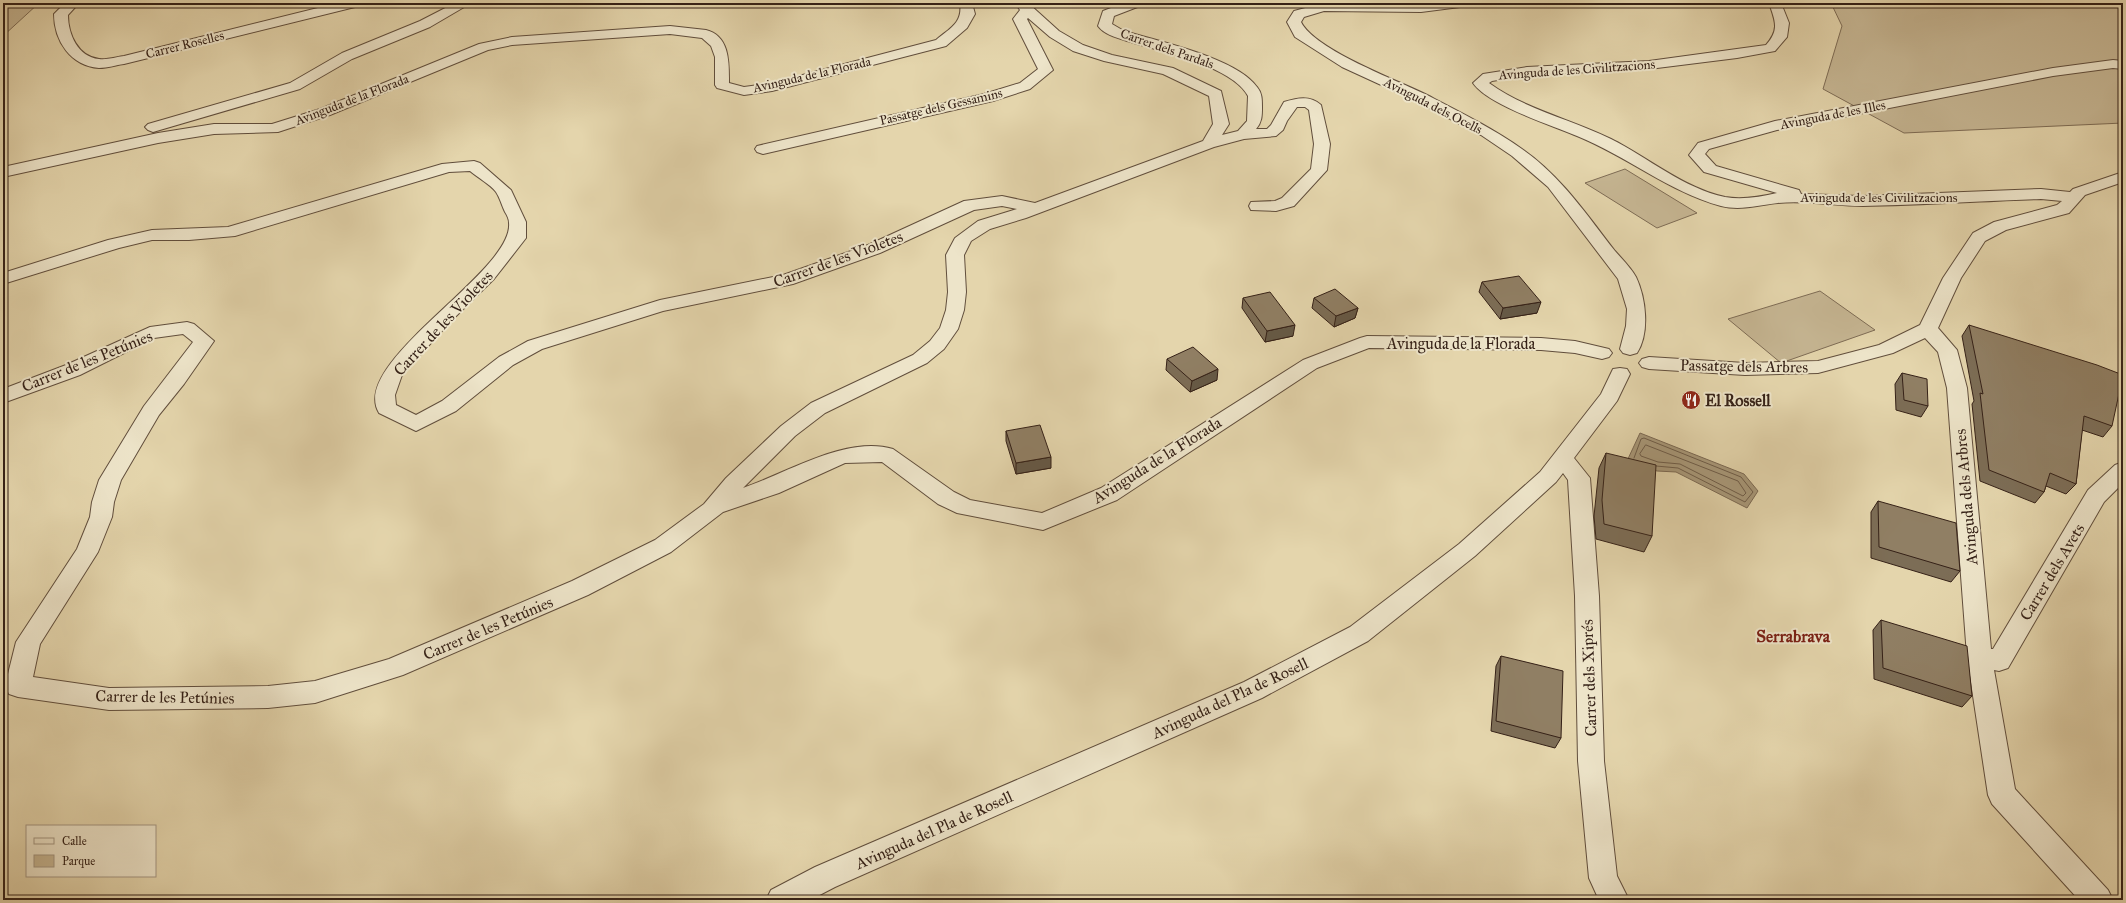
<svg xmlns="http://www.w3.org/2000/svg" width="2126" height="903" font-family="'IM FELL Great Primer',serif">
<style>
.green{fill:#c6b693;stroke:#7e6c55}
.water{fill:#a89879;stroke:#7a6852}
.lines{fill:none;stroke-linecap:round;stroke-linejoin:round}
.shore{stroke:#6e5c48;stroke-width:1}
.minor-casing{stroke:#614e3c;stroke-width:2}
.minor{fill:#ede4c9;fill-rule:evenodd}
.wall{fill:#7c6d56;stroke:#352117}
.shaded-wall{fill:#655946;stroke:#352117}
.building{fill:#907f64;stroke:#352117}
.labels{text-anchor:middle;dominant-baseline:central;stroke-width:4;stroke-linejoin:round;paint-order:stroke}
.far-street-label{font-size:13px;fill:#352117;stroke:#ede4c9}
.street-label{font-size:16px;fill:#352117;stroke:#ede4c9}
.poi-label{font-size:16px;font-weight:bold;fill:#352117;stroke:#ede4c9;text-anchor:start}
.neighbourhood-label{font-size:17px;font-weight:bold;fill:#7a1f14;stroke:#ede4c9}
</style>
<rect width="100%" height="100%" fill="#e4d5ac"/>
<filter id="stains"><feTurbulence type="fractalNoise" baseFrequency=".005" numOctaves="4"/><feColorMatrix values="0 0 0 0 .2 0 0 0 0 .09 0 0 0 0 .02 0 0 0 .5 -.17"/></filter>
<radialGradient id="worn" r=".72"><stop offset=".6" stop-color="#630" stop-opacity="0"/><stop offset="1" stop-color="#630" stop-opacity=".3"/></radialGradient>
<path class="green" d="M 3,3 L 39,3 L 3,36 Z
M 1831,3 L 2123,3 L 2123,123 L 1904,133 L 1823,89 L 1842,26 Z
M 1625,169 L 1697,213 L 1657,228 L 1585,183 Z
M 1820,291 L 1875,330 L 1781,363 L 1728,319 Z"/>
<path class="water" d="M 1640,433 L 1744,474 L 1758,491 L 1747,508 L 1676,472 L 1657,471 L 1627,461 Z"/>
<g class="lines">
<path class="shore" d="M 1646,445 L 1738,481 L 1746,493 L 1743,496 L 1680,464 L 1658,462 L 1641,456 L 1640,454 Z
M 1634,458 L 1641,439 L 1644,438 L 1741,477 L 1753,492 L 1745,502 L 1678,468 L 1656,466"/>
<g class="minor-casing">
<path id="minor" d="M 65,3 L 79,3 L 68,15 C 68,34 78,57 99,59 C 107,60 116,57 124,56 L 338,3 L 360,3 L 359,6 L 124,64 C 116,65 108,68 99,68 C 71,66 54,41 54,14 Z
M 455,3 L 471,3 L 430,27 L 352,59 L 300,89 L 153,132 L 148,130 L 145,127 L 148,124 L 290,83 L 342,53 L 420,21 Z
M 960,3 L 972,3 L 975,14 L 967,28 L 946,46 L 772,91 L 744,95 L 717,88 L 715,85 L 715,57 L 711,46 L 702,38 L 670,34 L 512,45 L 488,50 L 330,115 L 278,132 L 214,134 L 158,143 L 3,177 L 3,167 L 158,133 L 214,124 L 272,124 L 320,109 L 479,44 L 512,37 L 670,26 L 706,30 C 730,36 729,63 729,83 L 744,87 L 772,83 L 936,40 C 950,28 963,23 960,3 Z
M 1015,3 L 1028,3 L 1059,31 L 1083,45 L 1112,55 L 1173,68 L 1221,91 L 1229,124 L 1222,135 L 1238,131 L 1247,121 L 1248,96 C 1233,67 1164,52 1134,43 C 1122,39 1105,36 1098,26 L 1103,11 L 1124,3 L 1141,3 L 1140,6 L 1114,16 L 1112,24 L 1124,31 C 1158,41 1237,58 1257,87 C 1262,93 1262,99 1262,107 C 1262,116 1262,122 1256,129 L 1267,129 L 1271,125 L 1284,102 C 1297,98 1310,95 1321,105 L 1330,144 L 1327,170 L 1294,206 L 1276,211 L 1251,210 L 1249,206 L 1251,202 L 1275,201 L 1282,198 L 1311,169 L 1314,144 L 1309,110 L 1305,107 L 1297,107 L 1287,121 L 1283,130 L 1276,136 L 1244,139 L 1214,147 L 1026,218 L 990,229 L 971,241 L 964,255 L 966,292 L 964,310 L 958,329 L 944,349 L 927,363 L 825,413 L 795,436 L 743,488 C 787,473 847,435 893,449 L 954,492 L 970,500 L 1042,513 L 1101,488 L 1303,360 L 1360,338 L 1367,336 L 1541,338 L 1575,341 L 1609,349 L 1612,353 L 1609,357 L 1602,359 L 1575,353 L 1541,350 L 1369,348 L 1317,368 L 1117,500 L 1043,530 L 957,513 L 938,504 L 882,462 L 845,463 L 779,493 L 723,512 L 671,552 L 588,595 L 403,675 L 315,703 L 268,708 L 109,710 L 18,697 L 9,694 L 5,686 L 16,642 L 77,549 L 90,517 L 92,502 L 99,480 L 144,406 L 193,342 L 183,334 L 154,338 L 80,375 L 3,403 L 3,389 L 66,365 L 150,327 L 187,322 L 194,324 L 214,341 L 184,384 L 159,415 L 121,480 L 114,502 L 112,517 L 98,552 L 40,644 L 33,677 L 109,688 L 268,686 L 315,681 L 389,659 L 572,581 L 655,540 L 704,504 L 726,478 L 762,444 L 781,426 L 811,403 L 913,355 L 930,341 L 940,328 L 946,310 L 948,292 L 946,255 L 955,238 L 978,221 L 1017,209 L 1002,206 L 974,210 L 880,253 L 793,284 L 663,311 L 542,349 L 513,365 L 456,411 L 416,431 L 379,413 C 348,362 514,272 509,223 C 509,219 507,215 505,212 C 502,206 500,198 496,192 C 490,184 478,178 470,171 L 449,172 L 235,236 L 189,240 L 152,240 L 119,248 L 3,284 L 3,273 L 108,240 L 152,230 L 228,227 L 442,164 L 474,161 L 480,163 L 511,190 L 526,222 L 526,238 L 494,279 L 450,322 L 402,375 L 395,395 L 396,405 L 416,415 L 442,401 L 499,357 L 528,341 L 660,300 L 783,275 L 868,245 L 964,201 L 1002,196 L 1035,203 L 1203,141 L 1213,124 L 1209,96 L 1163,74 L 1104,61 L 1073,51 L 1050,37 L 1028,18 L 1027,19 L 1053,70 L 1030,89 L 993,101 L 763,154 L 757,152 L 755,149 L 757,146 L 984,94 L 1020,83 L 1038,69 L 1013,19 L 1020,10 Z
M 1324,3 L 1386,5 L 1466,3 L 1460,7 L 1421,12 L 1324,11 L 1304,17 L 1301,22 C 1315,50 1397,80 1427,95 C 1460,112 1492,128 1522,149 C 1560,175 1587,215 1615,251 C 1622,259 1631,268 1636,277 C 1646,298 1650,333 1637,353 L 1630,355 L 1623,353 L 1620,349 L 1626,326 L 1627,309 L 1618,279 L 1548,187 L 1512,156 L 1481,135 L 1416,101 L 1342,67 L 1295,37 L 1287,22 L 1294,11 Z
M 1769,3 L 1781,3 L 1789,23 L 1787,37 L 1775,51 L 1737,58 L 1649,69 L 1527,75 L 1492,81 L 1489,83 C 1526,110 1571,119 1611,139 C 1647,157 1685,189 1725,197 C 1742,200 1760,197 1777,193 L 1704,172 L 1689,155 L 1698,143 L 1775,121 L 2053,68 L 2113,60 L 2123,61 L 2123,69 L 2113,68 L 2053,76 L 1777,130 L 1709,149 L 1705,154 L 1716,166 L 1799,190 L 1801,194 L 1861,196 L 2041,189 L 2070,192 L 2073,189 L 2123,172 L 2123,182 L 2085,195 L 2069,213 L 2006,230 L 1985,241 L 1961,278 L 1938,328 L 1957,350 L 1967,388 L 1991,649 L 1993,649 L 2088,490 L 2115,465 L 2123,462 L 2123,483 L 2104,502 L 2008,668 L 1999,671 L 1994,670 L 2015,789 L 2108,890 L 2113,900 L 2079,900 L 1992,804 L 1988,795 L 1967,656 L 1947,388 L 1938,352 L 1925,338 L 1893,353 L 1818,373 L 1745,375 L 1649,369 L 1642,367 L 1639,363 L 1642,359 L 1649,357 L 1745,363 L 1818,361 L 1879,345 L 1920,325 L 1943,278 L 1973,233 L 1994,222 L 2057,205 L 2062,201 L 2041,199 C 1982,201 1922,205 1863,206 C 1835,206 1806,200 1778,203 C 1758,205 1741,211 1721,206 C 1669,192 1627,156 1577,136 C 1551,125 1488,105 1473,83 L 1483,74 L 1527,67 L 1649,61 L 1766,45 C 1780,29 1775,21 1769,3 Z
M 1620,368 L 1627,369 L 1630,374 L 1617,401 L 1574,458 L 1590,478 L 1599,596 L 1604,761 L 1617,876 L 1629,900 L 1599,900 L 1589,878 L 1578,761 L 1575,596 L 1568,480 L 1563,473 L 1556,482 L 1475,556 L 1368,641 L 1262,698 L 835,887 L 810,900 L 766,900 L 771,890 L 815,867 L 1244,682 L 1350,627 L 1459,544 L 1540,472 L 1601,394 L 1613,369 Z"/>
</g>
<use href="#minor" class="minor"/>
</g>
<path class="wall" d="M 1482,282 L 1537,313 L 1500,319 L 1479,292 Z
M 1243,298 L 1293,336 L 1265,342 L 1242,308 Z
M 1314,298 L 1358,308 L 1355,318 L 1334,327 L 1312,308 Z
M 1969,325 L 2112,426 L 2103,437 L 2082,430 L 2076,484 L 2066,494 L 2046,486 L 2044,492 L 2035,503 L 1980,481 L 1972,404 L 1974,401 L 1962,336 Z
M 1167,359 L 1217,380 L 1190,392 L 1166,370 Z
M 1902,373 L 1928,406 L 1921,417 L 1896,410 L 1895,384 Z
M 1006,431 L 1051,468 L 1016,474 L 1006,441 Z
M 1606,453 L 1652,536 L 1644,552 L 1596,539 L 1594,516 L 1599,468 Z
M 1878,501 L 1960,571 L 1951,582 L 1871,558 L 1871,512 Z
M 1881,620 L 1972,696 L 1962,707 L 1874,679 L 1873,630 Z
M 1501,656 L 1561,738 L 1555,748 L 1491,731 L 1496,666 Z"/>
<path class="shaded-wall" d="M 1541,302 L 1537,313 L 1500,319 L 1503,308 Z
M 1358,308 L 1355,318 L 1334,327 L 1336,316 Z
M 1295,325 L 1293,336 L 1265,342 L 1267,331 Z
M 1218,369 L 1217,380 L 1190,392 L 1192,381 Z
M 1051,457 L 1051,468 L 1016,474 L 1016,463 Z"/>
<path class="building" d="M 1519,276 L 1541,302 L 1503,308 L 1482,282 Z
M 1335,289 L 1358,308 L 1336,316 L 1314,298 Z
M 1270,292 L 1295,325 L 1267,331 L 1243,298 Z
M 1969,325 L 2097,365 L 2123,375 L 2112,426 L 2084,416 L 2076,484 L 2050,473 L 2044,492 L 1989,470 L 1980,393 L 1983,394 Z
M 1193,347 L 1218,369 L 1192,381 L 1167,359 Z
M 1902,373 L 1927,379 L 1928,406 L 1904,400 Z
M 1040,425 L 1051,457 L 1016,463 L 1006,431 Z
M 1606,453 L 1656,465 L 1652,536 L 1604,524 L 1602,500 Z
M 1878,501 L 1956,523 L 1960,571 L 1879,547 Z
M 1881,620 L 1967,646 L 1972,696 L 1883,668 Z
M 1501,656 L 1563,671 L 1561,738 L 1496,721 Z"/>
<defs>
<g id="restaurant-disc" transform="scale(1)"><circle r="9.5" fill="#8f2418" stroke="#ede4c9"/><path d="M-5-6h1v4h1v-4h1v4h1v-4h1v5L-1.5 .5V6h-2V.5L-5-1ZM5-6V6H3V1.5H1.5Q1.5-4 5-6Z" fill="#fff"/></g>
</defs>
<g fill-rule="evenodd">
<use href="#restaurant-disc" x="1691" y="400"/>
</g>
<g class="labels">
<g class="far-street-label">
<text transform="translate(185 45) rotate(-14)">Carrer Roselles</text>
<text transform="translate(1167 49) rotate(19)">Carrer dels Pardals</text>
<text transform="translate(1577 70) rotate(-4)">Avinguda de les Civilitzacions</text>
<text transform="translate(812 75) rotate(-13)">Avinguda de la Florada</text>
<text transform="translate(352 100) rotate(-21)">Avinguda de la Florada</text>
<text transform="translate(1433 106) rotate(27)">Avinguda dels Ocells</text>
<text transform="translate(941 107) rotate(-13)">Passatge dels Gessamins</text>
<text transform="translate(1833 115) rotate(-11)">Avinguda de les Illes</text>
<text x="1879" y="198">Avinguda de les Civilitzacions</text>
</g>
<g class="street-label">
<text transform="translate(838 259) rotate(-20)">Carrer de les Violetes</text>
<text transform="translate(443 323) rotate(-47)">Carrer de les Violetes</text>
<text x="1461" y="343">Avinguda de la Florada</text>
<text transform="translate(87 361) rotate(-22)">Carrer de les Petúnies</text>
<text transform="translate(1744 366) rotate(1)">Passatge dels Arbres</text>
<text transform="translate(1157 460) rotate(-32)">Avinguda de la Florada</text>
<text transform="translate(1966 497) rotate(-95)">Avinguda dels Arbres</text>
<text transform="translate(2052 572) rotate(-59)">Carrer dels Avets</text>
<text transform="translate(488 628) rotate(-23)">Carrer de les Petúnies</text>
<text transform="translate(1589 678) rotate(-92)">Carrer dels Xiprés</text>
<text transform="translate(165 697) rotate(1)">Carrer de les Petúnies</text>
<text transform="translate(1230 698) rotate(-25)">Avinguda del Pla de Rosell</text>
<text transform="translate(934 830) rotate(-24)">Avinguda del Pla de Rosell</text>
</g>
<g class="poi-label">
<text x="1705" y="400">El Rossell</text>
</g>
<g class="neighbourhood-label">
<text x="1793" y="636">Serrabrava</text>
</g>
</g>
<rect width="2126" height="903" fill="none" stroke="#e4d5ac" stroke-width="16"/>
<rect x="4" y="4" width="2118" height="895" fill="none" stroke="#352117" stroke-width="2"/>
<rect x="8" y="8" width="2110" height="887" fill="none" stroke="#352117"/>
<rect x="26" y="825" width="130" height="52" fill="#ede4c9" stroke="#a39682"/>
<rect x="34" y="838" width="20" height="6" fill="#ede4c9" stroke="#a39682"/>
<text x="62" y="845" font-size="12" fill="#352117">Calle</text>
<rect x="34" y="855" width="20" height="12" fill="#c6b693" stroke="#a39682"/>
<text x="62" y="865" font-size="12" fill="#352117">Parque</text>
<rect width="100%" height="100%" filter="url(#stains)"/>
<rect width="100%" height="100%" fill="url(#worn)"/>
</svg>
